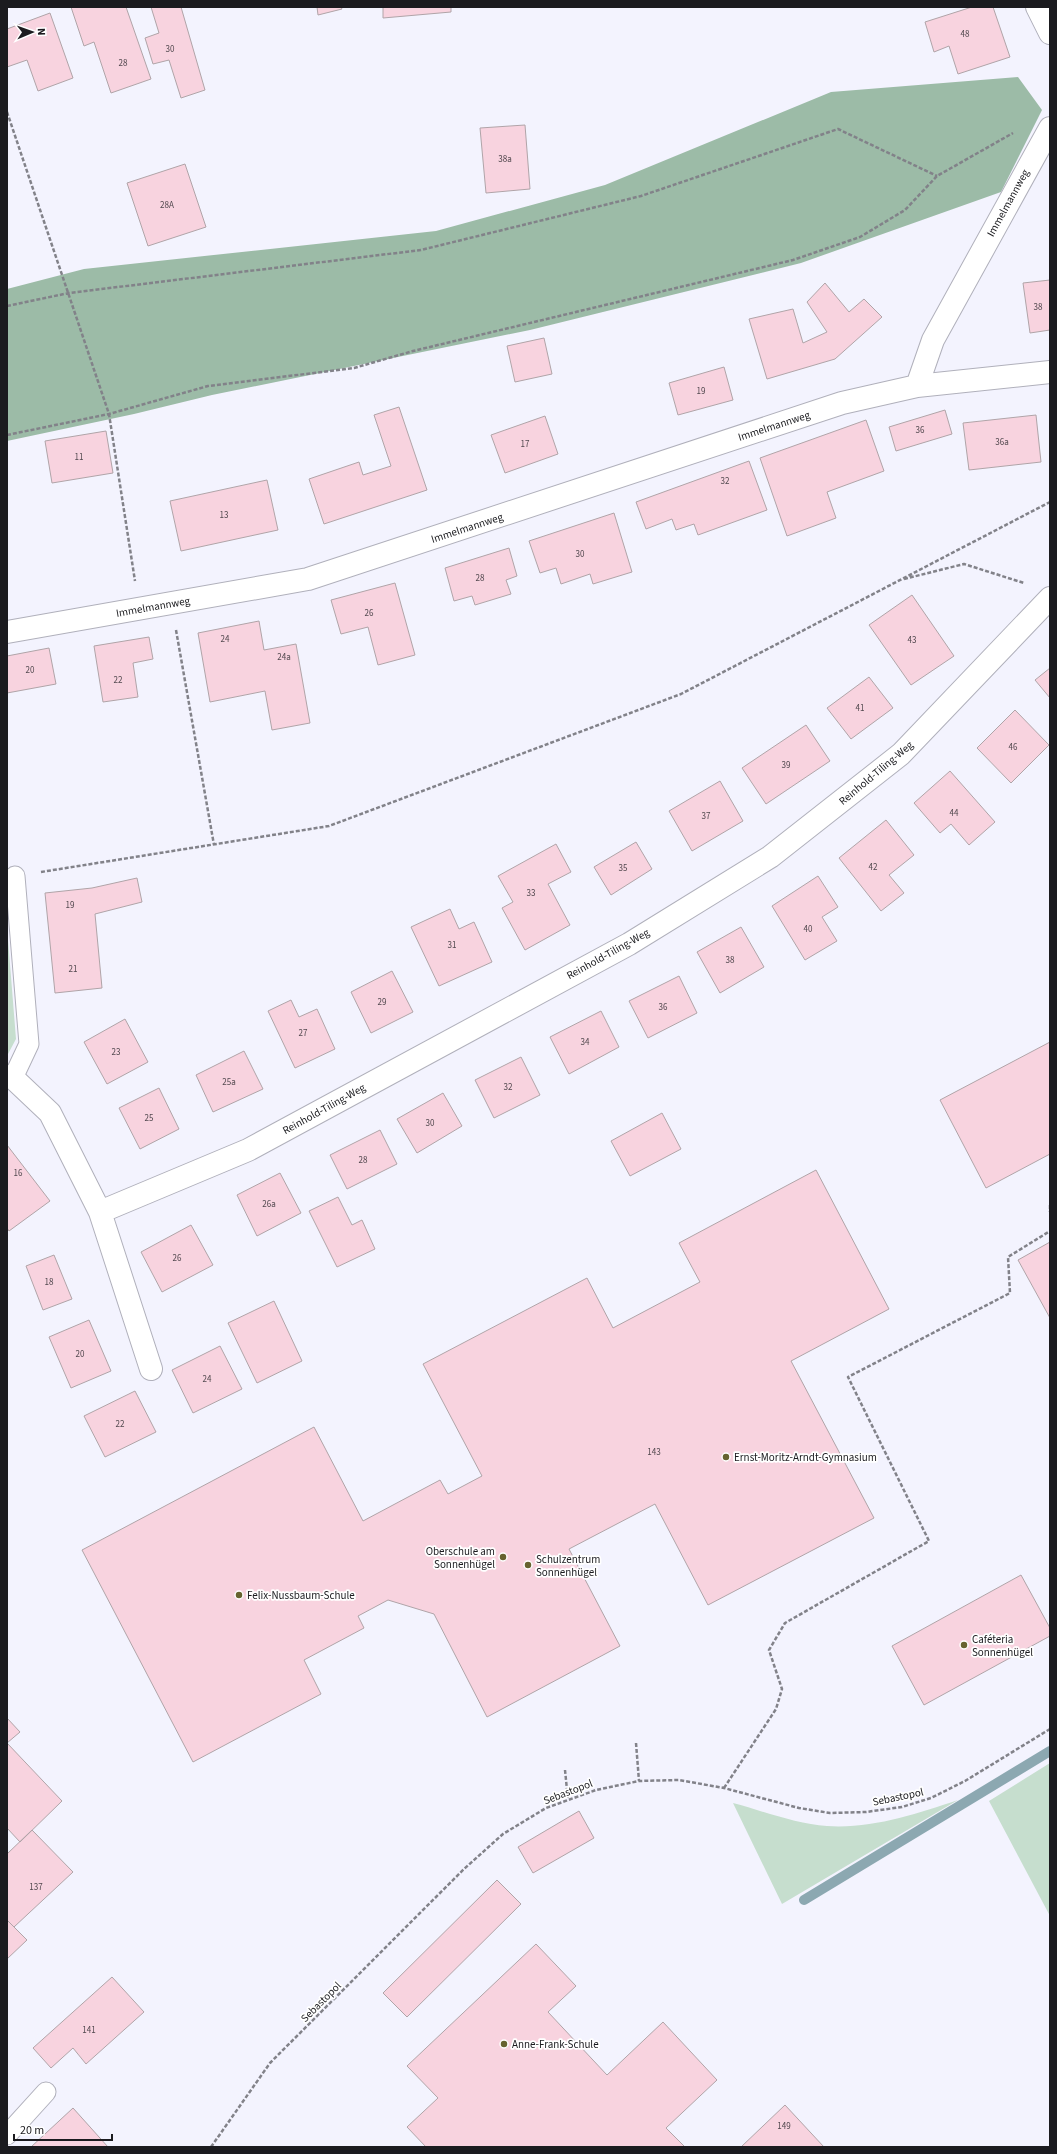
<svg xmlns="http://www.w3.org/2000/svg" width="1057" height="2154" font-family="'Source Sans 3',sans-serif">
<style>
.green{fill:#c6dece}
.forest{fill:#9cbba7}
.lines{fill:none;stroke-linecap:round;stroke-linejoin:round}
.stream{stroke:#8ca8b1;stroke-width:10}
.building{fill:#f8d3df;stroke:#b0a4a8}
.service-casing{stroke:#b0b0bb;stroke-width:21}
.minor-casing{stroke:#b0b0bb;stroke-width:24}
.path{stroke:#828289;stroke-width:2.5;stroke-dasharray:4 2;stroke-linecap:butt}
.service{stroke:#fff;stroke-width:19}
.minor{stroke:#fff;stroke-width:22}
.poi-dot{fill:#66622f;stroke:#fff;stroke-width:1.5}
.labels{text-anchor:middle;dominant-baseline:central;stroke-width:3.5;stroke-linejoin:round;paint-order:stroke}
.number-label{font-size:9px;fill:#52494f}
.street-label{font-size:11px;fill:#1b1b1f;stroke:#fff}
.poi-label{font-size:11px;fill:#1b1b1f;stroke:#fff;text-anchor:start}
</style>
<rect width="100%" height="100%" fill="#f3f3fe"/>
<path class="green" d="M 7,927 L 16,1039 L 8,1054 L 7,1054 Z
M 1050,1763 L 1050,1916 L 989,1801 Z
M 958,1800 L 782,1904 L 733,1803 C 763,1811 796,1824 827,1826 C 872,1829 916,1814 958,1800 Z"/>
<path class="forest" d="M 1018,77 L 1042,110 L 1001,192 L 801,263 L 530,330 L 212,395 L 134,414 L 7,441 L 7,289 L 84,269 L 436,231 L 605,185 L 831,92 Z"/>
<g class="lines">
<path class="stream" d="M 804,1900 L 1050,1751"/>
</g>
<path class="building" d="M 71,7 L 126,7 L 151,79 L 111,93 L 94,42 L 84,46 Z
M 151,7 L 181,7 L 205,90 L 181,98 L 169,60 L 153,64 L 145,38 L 159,33 Z
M 317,7 L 341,7 L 342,9 L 318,15 Z
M 383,7 L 451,7 L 451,12 L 383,18 Z
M 972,7 L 993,7 L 1010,57 L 958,74 L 949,46 L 934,52 L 925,22 Z
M 50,13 L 73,78 L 38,91 L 27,60 L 7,67 L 7,29 Z
M 525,125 L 530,189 L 486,193 L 480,128 Z
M 185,164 L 206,227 L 148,246 L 127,183 Z
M 1050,280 L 1050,330 L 1030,333 L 1023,283 Z
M 825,283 L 849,312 L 864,299 L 882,317 L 835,359 L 767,379 L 749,319 L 793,309 L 803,343 L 827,332 L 807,302 Z
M 544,338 L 552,374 L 515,382 L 507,346 Z
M 724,367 L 733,400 L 678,415 L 669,383 Z
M 399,407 L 427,490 L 324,524 L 309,479 L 359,462 L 363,475 L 391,466 L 374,415 Z
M 945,410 L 952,434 L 896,451 L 889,427 Z
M 1036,415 L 1041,462 L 969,470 L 963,423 Z
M 545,416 L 558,454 L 505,473 L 491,435 Z
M 866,420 L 884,471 L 827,492 L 836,518 L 787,536 L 760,458 Z
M 106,431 L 113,473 L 52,483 L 45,441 Z
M 749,461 L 767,510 L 698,535 L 694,524 L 676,530 L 672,519 L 646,529 L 636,502 Z
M 267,480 L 278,530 L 181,551 L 170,501 Z
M 614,513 L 632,572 L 593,584 L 590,574 L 561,584 L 556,568 L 540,573 L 529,541 Z
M 509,548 L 517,576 L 506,580 L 511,594 L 475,605 L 472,596 L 454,601 L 445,568 Z
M 395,583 L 415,655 L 378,665 L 368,627 L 341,634 L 331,600 Z
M 912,595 L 954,656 L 911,685 L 869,625 Z
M 259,621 L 264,650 L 296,644 L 310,723 L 272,730 L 265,691 L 210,702 L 198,633 Z
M 149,637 L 153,659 L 133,663 L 138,697 L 103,702 L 94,646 Z
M 49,648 L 56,684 L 7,693 L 7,656 Z
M 1050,668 L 1050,698 L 1035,680 Z
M 869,677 L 893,708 L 851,739 L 827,708 Z
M 1015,710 L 1049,745 L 1011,783 L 977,748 Z
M 806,725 L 830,761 L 766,804 L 742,768 Z
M 950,771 L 995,822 L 969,845 L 951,824 L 940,833 L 914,803 Z
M 720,781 L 743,821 L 692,851 L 669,811 Z
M 886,820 L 914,855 L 889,875 L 904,893 L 881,911 L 839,858 Z
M 636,842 L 652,869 L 611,895 L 594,867 Z
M 556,844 L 571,872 L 548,884 L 570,925 L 525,950 L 502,908 L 513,902 L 498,876 Z
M 818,876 L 838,907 L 822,917 L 837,941 L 805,960 L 772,906 Z
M 137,878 L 142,902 L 95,914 L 102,988 L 55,993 L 45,893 L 92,888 Z
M 450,909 L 459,929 L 474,922 L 492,962 L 439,986 L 411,927 Z
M 741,927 L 764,967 L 720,993 L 697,952 Z
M 392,971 L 413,1012 L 371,1033 L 351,992 Z
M 679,976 L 697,1013 L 648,1038 L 629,1001 Z
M 291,1000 L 299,1017 L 317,1009 L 335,1049 L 295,1068 L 268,1011 Z
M 601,1011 L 619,1047 L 569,1074 L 550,1037 Z
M 125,1019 L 148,1062 L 107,1084 L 84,1042 Z
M 1050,1042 L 1050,1154 L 986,1188 L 940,1100 Z
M 244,1051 L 263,1089 L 213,1112 L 196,1075 Z
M 521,1057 L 540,1095 L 494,1118 L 475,1080 Z
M 159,1088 L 179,1129 L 140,1149 L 119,1108 Z
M 443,1093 L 462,1126 L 417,1153 L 397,1119 Z
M 662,1113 L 681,1149 L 630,1176 L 611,1141 Z
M 380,1130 L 397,1164 L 347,1189 L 330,1155 Z
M 7,1145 L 50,1201 L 9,1231 L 7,1228 Z
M 816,1170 L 889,1309 L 791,1361 L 874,1518 L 708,1605 L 655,1504 L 569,1549 L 620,1646 L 487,1717 L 434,1614 L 388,1600 L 358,1616 L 364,1628 L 304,1660 L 321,1694 L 193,1762 L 82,1550 L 314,1427 L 363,1521 L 440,1480 L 448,1494 L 482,1476 L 423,1364 L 587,1278 L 613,1328 L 700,1282 L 679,1243 Z
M 280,1173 L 301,1213 L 257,1236 L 237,1195 Z
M 338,1197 L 352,1225 L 362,1220 L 375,1249 L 337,1267 L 309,1211 Z
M 191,1225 L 213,1265 L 162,1292 L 141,1252 Z
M 1050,1242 L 1050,1318 L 1018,1260 Z
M 54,1255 L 72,1299 L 43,1310 L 26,1266 Z
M 274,1301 L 302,1361 L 257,1383 L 228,1323 Z
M 89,1320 L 111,1371 L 71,1388 L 49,1337 Z
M 220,1346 L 242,1389 L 193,1413 L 172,1370 Z
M 135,1391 L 156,1432 L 105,1457 L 84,1416 Z
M 1021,1575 L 1050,1628 L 1050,1636 L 924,1705 L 892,1646 Z
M 7,1718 L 20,1732 L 7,1743 Z
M 7,1743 L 62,1801 L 20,1842 L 7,1828 Z
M 579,1811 L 594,1838 L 533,1873 L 518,1847 Z
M 32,1830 L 73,1872 L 14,1927 L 7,1920 L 7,1854 Z
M 497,1880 L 521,1904 L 407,2017 L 383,1993 Z
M 7,1920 L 27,1940 L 7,1959 Z
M 536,1944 L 576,1986 L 548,2012 L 607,2075 L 663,2022 L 717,2080 L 666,2128 L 685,2147 L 426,2147 L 407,2127 L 438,2098 L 407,2066 Z
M 112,1977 L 144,2012 L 86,2064 L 73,2048 L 51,2068 L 33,2048 Z
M 785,2105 L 824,2147 L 741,2147 Z
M 73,2108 L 108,2147 L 31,2147 Z"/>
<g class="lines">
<g class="service-casing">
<path id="service" d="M 13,1078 L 29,1044 L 15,876
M 7,2135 L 46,2092"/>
</g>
<g class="minor-casing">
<path id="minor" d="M 1037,7 L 1050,33
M 917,386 L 933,340 L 1050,128
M 7,632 L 308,579 L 842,403 L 917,386 L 1050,372
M 7,1076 L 13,1078 L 50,1113 L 100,1212 L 248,1150 L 629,944 L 770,857 L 901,754 L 1050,598
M 100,1212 L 151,1369"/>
</g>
<path class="path" d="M 7,112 L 109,414 L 135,581
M 7,306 L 69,293 L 421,250 L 641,196 L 838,129 L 937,176
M 7,435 L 109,414 L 208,386 L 354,368 L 413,351 L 793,260 L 860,237 L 905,210 L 937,176 L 1013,133
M 904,579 L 964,564 L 1024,583
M 176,630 L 214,845
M 41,872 L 329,826 L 681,694 L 1050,502
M 1050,1205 L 1050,1212
M 636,1743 L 639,1781
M 565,1770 L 568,1800
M 724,1788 L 776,1709 L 782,1689 L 769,1650 L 785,1623 L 929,1541 L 848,1377 L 1010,1293 L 1008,1257 L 1050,1231
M 211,2147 L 270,2063 L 464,1869 L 503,1834 L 546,1808 L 596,1790 L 639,1781 L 679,1780 L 724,1788 L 799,1808 L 830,1813 L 866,1812 L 902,1807 L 931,1798 L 965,1781 L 1050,1729"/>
<use href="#service" class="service"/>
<use href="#minor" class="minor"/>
</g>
<g class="poi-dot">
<circle cx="726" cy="1457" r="4"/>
<circle cx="503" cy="1557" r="4"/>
<circle cx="528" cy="1565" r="4"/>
<circle cx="239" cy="1595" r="4"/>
<circle cx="964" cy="1645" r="4"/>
<circle cx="504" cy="2044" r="4"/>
</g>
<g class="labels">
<g class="number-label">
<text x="965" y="34">48</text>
<text x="170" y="49">30</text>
<text x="123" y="63">28</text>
<text x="505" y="159">38a</text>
<text x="167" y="205">28A</text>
<text x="1038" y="307">38</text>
<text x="701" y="391">19</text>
<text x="920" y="430">36</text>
<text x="1002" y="442">36a</text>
<text x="525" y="444">17</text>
<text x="79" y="457">11</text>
<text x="725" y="481">32</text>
<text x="224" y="515">13</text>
<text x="580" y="554">30</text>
<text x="480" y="578">28</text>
<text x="369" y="613">26</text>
<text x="225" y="639">24</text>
<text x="912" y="640">43</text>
<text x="284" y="657">24a</text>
<text x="30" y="670">20</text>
<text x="118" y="680">22</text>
<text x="860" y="708">41</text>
<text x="1013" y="747">46</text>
<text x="786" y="765">39</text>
<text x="954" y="813">44</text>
<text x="706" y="816">37</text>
<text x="873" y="867">42</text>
<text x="623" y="868">35</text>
<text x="531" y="893">33</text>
<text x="70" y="905">19</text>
<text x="808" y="929">40</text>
<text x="452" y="945">31</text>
<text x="730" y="960">38</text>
<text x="73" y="969">21</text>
<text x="382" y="1002">29</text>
<text x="663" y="1007">36</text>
<text x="303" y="1033">27</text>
<text x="585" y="1042">34</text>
<text x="116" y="1052">23</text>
<text x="229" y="1082">25a</text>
<text x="508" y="1087">32</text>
<text x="149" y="1118">25</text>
<text x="430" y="1123">30</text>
<text x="363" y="1160">28</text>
<text x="18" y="1173">16</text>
<text x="269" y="1204">26a</text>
<text x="177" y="1258">26</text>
<text x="49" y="1282">18</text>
<text x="80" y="1354">20</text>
<text x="207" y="1379">24</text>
<text x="120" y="1424">22</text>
<text x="654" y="1452">143</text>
<text x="36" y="1887">137</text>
<text x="89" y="2030">141</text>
<text x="784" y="2126">149</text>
</g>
<g class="street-label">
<text transform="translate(1008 203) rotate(-61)">Immelmannweg</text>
<text transform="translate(774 426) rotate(-18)">Immelmannweg</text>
<text transform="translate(467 528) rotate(-18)">Immelmannweg</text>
<text transform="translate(153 607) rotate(-10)">Immelmannweg</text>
<text transform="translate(876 773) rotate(-40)">Reinhold-Tiling-Weg</text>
<text transform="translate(608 954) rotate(-29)">Reinhold-Tiling-Weg</text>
<text transform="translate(324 1109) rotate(-29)">Reinhold-Tiling-Weg</text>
<text transform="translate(568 1792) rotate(-21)">Sebastopol</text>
<text transform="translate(898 1797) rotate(-12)">Sebastopol</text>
<text transform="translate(321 2002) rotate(-45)">Sebastopol</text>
</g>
<g class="poi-label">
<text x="734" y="1457">Ernst-Moritz-Arndt-Gymnasium</text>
<text x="495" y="1551" text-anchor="end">Oberschule am<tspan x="495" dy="13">Sonnenhügel</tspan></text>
<text x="536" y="1559">Schulzentrum<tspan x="536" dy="13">Sonnenhügel</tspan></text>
<text x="247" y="1595">Felix-Nussbaum-Schule</text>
<text x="972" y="1639">Caféteria<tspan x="972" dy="13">Sonnenhügel</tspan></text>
<text x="512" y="2044">Anne-Frank-Schule</text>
</g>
</g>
<rect width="1057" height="2154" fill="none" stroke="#1b1b1f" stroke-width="16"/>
<g transform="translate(32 32) rotate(88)" stroke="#ffffff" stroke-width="3" paint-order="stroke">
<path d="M0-3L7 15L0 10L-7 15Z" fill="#1b1b1f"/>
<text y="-6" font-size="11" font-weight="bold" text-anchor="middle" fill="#1b1b1f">N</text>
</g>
<path d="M14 2134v6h98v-6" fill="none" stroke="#1b1b1f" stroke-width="2"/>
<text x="20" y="2134" font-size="12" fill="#1b1b1f" stroke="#ffffff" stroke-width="3" paint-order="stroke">20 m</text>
</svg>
